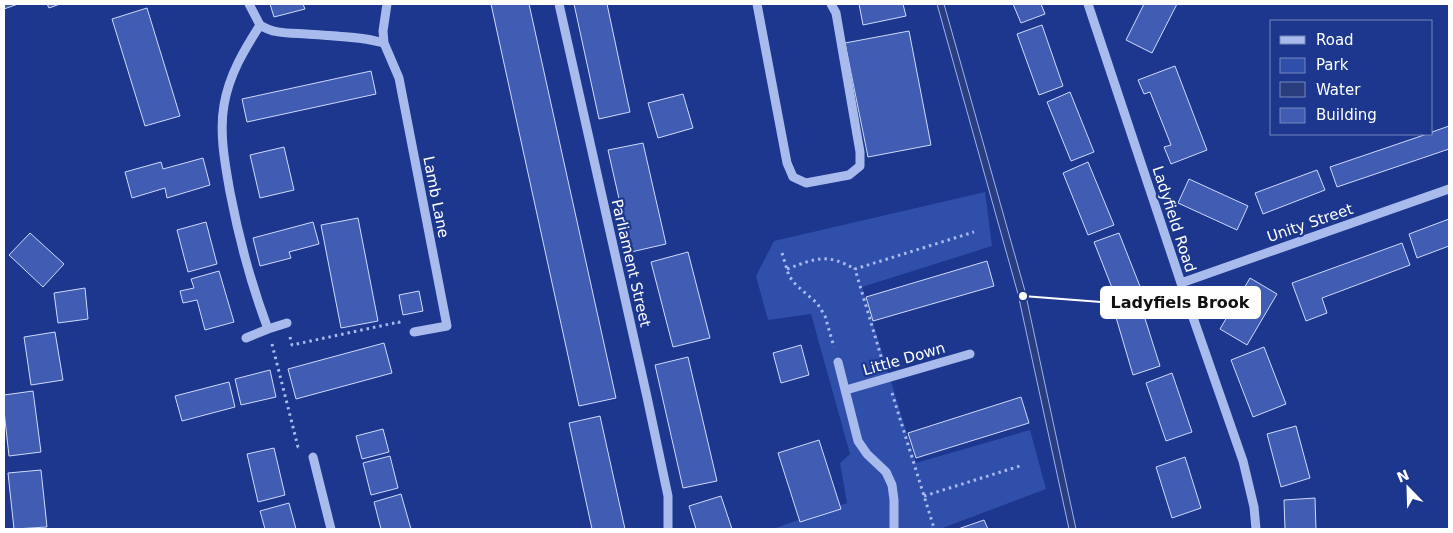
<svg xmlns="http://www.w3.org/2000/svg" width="1453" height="533" font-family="'DejaVu Sans',sans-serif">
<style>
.green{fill:#2f4fab}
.water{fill:#2a3e7f;stroke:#9cb3ef}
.building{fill:#405db3;stroke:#cfdafa}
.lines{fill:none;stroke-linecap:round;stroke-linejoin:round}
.path{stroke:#a9bbed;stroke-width:3;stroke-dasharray:2.5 4;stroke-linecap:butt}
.minor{stroke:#a9bbed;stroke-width:9}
.labels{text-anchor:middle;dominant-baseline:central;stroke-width:4.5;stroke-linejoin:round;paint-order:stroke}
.street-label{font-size:15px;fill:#fff;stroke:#1c378d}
.leader{fill:none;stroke:#fff;stroke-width:2}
.callout-dot{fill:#fff;stroke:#1c378d;stroke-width:2}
.callout{fill:#fff;stroke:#fff;stroke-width:2}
.callout-label{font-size:16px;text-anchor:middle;font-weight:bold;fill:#111}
</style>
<rect width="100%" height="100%" fill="#1c378d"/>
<path class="green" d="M 985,192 L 992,246 L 862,287 L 916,463 L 1030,430 L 1046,489 L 940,529 L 773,529 L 847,503 L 840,463 L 850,454 L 811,314 L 768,320 L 756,276 L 774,241 Z"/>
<path class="water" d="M 937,4 L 944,4 L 1025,291 L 1076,529 L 1069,529 L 1018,294 Z"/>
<path class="building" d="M 4,4 L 18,4 L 4,9 Z
M 47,4 L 60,4 L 49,8 Z
M 270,4 L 303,4 L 305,9 L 274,17 Z
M 491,4 L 529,4 L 616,398 L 579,406 Z
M 574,4 L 607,4 L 630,112 L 599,119 Z
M 859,4 L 903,4 L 906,16 L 863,25 Z
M 1013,4 L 1041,4 L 1045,14 L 1021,23 Z
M 1144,4 L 1177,4 L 1152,53 L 1126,40 Z
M 147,8 L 180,116 L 145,126 L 112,19 Z
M 1042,25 L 1063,86 L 1039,95 L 1017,34 Z
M 909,31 L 931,145 L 868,157 L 845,43 Z
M 1175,66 L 1207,150 L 1171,164 L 1164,147 L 1171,145 L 1150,92 L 1144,94 L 1138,80 Z
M 371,71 L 376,94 L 247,122 L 242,99 Z
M 1070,92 L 1094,152 L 1071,161 L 1047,102 Z
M 683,94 L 693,128 L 658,138 L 648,103 Z
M 1449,126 L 1449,149 L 1337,187 L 1330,167 L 1427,134 L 1432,134 L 1432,132 Z
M 643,143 L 666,244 L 631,252 L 608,150 Z
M 284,147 L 294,190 L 260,198 L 250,155 Z
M 203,158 L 210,185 L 167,198 L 165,188 L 132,198 L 125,172 L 161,162 L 163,169 Z
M 1088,162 L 1114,225 L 1088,235 L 1063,173 Z
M 1317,170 L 1325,190 L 1263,214 L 1255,193 Z
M 1189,179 L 1248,206 L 1237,230 L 1178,203 Z
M 358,218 L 378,321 L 341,328 L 321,225 Z
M 1449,219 L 1449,246 L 1417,258 L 1409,234 Z
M 206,222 L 217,264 L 188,272 L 177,230 Z
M 313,222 L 319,244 L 289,252 L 291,258 L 260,266 L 253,238 Z
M 30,233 L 64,264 L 43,287 L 9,255 Z
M 1119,233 L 1143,294 L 1118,303 L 1094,242 Z
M 1402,243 L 1410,265 L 1322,298 L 1327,313 L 1306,321 L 1292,283 Z
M 688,252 L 710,338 L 673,347 L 651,262 Z
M 987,261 L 994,286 L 873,321 L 866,297 Z
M 219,271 L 234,322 L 205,330 L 197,300 L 183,303 L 180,291 L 194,288 L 191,279 Z
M 1250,278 L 1277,294 L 1247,345 L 1220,329 Z
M 85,288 L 88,319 L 58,323 L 54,293 Z
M 419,291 L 423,311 L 403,315 L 399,295 Z
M 1141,306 L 1160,366 L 1133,375 L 1115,314 Z
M 55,332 L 63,380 L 31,385 L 24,337 Z
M 384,343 L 392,373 L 296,399 L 288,369 Z
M 801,345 L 809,375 L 781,383 L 773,353 Z
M 1264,347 L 1286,404 L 1253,417 L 1231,360 Z
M 688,357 L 717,481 L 683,488 L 655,365 Z
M 270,370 L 276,397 L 241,405 L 235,379 Z
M 1172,373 L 1192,432 L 1166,441 L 1146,383 Z
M 229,382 L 235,407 L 182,421 L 175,396 Z
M 33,391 L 41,452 L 9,456 L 4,411 L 4,395 Z
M 1021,397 L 1029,423 L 916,458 L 908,433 Z
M 600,416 L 625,529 L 592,529 L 569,423 Z
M 1296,426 L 1310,478 L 1281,487 L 1267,434 Z
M 383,429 L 389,452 L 362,459 L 356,436 Z
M 819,440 L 841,509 L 800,522 L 778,453 Z
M 274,448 L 285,495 L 258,502 L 247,454 Z
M 390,456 L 398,488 L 371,495 L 363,463 Z
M 1185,457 L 1201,508 L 1172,518 L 1156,467 Z
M 41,470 L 47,527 L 14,529 L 8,473 Z
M 401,494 L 411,529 L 381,529 L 374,502 Z
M 721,496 L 732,529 L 696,529 L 689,506 Z
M 1315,498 L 1316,529 L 1285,529 L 1284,500 Z
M 289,503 L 296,529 L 265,529 L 260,511 Z
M 984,520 L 988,529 L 958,529 Z"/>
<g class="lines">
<path class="path" d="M 782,253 L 789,276 L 796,285 L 817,303 L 825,316 L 834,347
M 787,269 C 817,258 826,253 855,269
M 290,337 L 292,345 L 399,322 L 399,324
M 272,344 L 298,447 L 300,447
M 883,363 L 855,269 L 974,232
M 892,393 L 934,528 L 932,529
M 924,496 L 1023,465"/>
<path class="minor" d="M 559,4 L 647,397 L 668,496 L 668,529
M 757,4 L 787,163 L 793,177 L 806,183 L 849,175 L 860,166 L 860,152 L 836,13 L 831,4
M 1088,4 L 1181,283 L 1243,461 L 1254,507 L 1256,529
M 260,25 C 273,34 290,33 306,34 C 331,36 359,36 384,43 L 399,78 L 447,326 L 414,332
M 384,43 L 383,31 L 387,4
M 1181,283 L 1449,189
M 268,329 L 287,323
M 246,338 L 268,329 C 251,284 239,239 230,192 C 225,164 219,133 224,105 C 229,75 244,50 260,25 L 249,4
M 838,362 L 858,441 L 867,454 L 886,472 L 892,485 L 894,500 L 894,529
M 846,390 L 970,354
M 313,457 L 331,529"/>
</g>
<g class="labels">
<g class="street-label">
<text transform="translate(436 197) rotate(79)">Lamb Lane</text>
<text transform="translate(1174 219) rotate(72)">Ladyfield Road</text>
<text transform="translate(1310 223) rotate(-19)">Unity Street</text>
<text transform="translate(631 263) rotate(77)">Parliament Street</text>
<text transform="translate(904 359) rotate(-16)">Little Down</text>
</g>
</g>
<path class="leader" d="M1023 296L1101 302"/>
<circle class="callout-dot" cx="1023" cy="296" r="5"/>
<rect class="callout" x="1101" y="287" width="159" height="31" rx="5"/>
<g class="callout-label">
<text x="1180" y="308">Ladyfiels Brook</text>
</g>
<rect width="1453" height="533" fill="none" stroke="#ffffff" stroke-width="10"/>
<rect x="1270" y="20" width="162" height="115" fill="#1c378d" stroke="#7787bb"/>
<rect x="1280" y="36" width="25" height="8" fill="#a9bbed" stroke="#7787bb"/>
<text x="1316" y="45" font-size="15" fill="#ffffff">Road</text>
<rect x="1280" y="58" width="25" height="15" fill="#2f4fab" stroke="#7787bb"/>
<text x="1316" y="70" font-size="15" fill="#ffffff">Park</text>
<rect x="1280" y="82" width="25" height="15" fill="#2a3e7f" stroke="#7787bb"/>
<text x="1316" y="95" font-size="15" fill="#ffffff">Water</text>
<rect x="1280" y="108" width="25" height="15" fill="#405db3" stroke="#7787bb"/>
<text x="1316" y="120" font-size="15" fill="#ffffff">Building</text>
<g transform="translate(1408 488) rotate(337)" stroke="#1c378d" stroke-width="4" paint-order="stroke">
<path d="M0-4L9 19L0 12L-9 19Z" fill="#ffffff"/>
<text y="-8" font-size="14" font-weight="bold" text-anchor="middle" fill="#ffffff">N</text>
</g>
</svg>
